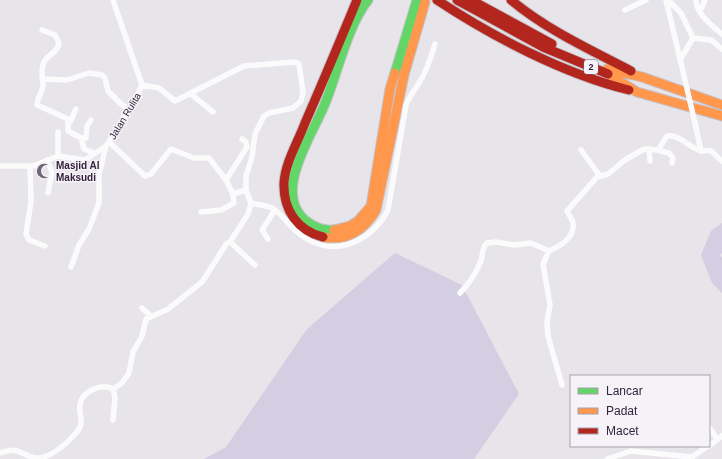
<svg xmlns="http://www.w3.org/2000/svg" width="722" height="459" font-family="Helvetica,sans-serif">
<style>
.green{fill:#d3cee2}
.lines{fill:none;stroke-linecap:round;stroke-linejoin:round}
.fast-casing{stroke:#c6c1c9;stroke-width:11}
.slow-casing{stroke:#c6c1c9;stroke-width:11}
.jam-casing{stroke:#c6c1c9;stroke-width:11}
.street{stroke:#fbfbfc;stroke-width:5.5}
.fast{stroke:#63d668;stroke-width:9}
.slow{stroke:#ff974d;stroke-width:9}
.jam{stroke:#b3261e;stroke-width:9}
.street-bridge{stroke:#fbfbfc;stroke-width:5.5}
.labels{text-anchor:middle;dominant-baseline:central;stroke-width:3;stroke-linejoin:round;paint-order:stroke}
.shield{fill:#f5f2f8;stroke:#6d6174;stroke-width:1}
.shield-label{font-size:9px;font-weight:bold;fill:#33233c}
.street-label{font-size:10px;fill:#33233c;stroke:#f5f2f8}
.poi-label{font-size:10px;font-weight:bold;fill:#33233c;stroke:#f5f2f8;text-anchor:start}
</style>
<rect width="100%" height="100%" fill="#e7e4ea"/>
<path class="green" d="M 722,223 L 722,253 L 720,255 L 722,258 L 722,293 L 712,283 L 701,255 L 711,231 Z
M 395,253 L 462,285 L 519,394 L 474,459 L 204,459 L 226,447 L 307,329 Z"/>
<g class="lines">
<g class="fast-casing">
<path id="fast" d="M 395,73 L 417,0
M 334,230 C 324,231 314,227 306,221 C 270,193 315,131 326,101 C 338,71 348,25 368,0"/>
</g>
<g class="slow-casing">
<path id="slow" d="M 607,69 L 642,77 L 722,105
M 608,74 L 637,92 L 722,116
M 334,230 L 350,226 L 358,221 L 371,206 L 390,89 L 395,73
M 323,237 C 347,242 365,229 376,210 L 404,75 L 425,2"/>
</g>
<g class="jam-casing">
<path id="jam" d="M 437,0 C 493,37 564,74 629,90
M 457,0 L 543,47 L 608,74
M 471,0 L 552,44
M 511,0 C 547,30 589,49 631,71
M 323,237 C 298,231 283,210 284,183 C 285,163 298,142 305,123 C 323,82 340,41 357,0"/>
</g>
<path class="street" d="M 666,0 L 681,63
M 668,0 L 681,13 L 693,38
M 696,0 C 695,12 713,27 722,34
M 625,10 L 646,0
M 700,11 L 705,0
M 42,30 L 55,35 L 59,43 C 57,54 48,54 44,62 C 40,70 43,76 43,84 C 43,91 37,98 37,105 L 68,119 L 68,131 L 81,138 L 84,149 L 94,153
M 680,60 L 693,38 L 711,40 L 722,49
M 42,79 L 67,80 L 89,73 L 102,75 L 105,78 L 108,91 L 121,104 L 128,109
M 142,85 L 159,88 L 175,101 L 244,66 L 295,62 L 299,64 L 303,92 L 301,101 L 293,108 L 269,113 L 264,116 L 255,134 L 252,157 L 246,176 L 246,190
M 191,94 L 213,112
M 70,122 L 76,109
M 695,123 L 701,151
M 58,132 L 58,156
M 81,138 L 86,138 L 87,126 L 91,120
M 649,149 L 650,161
M 581,150 L 600,176
M 657,150 L 669,153 L 673,158 L 672,163
M 47,160 L 52,172 L 48,193
M 0,166 L 33,166 L 58,156 L 85,160 L 106,146 L 109,142 L 137,96 L 142,85 L 113,0
M 30,166 L 31,201 L 26,234 L 29,240 L 45,246
M 226,180 L 247,147 L 246,142 L 242,139
M 251,203 C 258,205 266,205 272,208 C 278,210 290,226 296,231 C 328,260 370,245 388,210 L 406,105 C 409,97 414,91 419,83 C 427,71 431,57 435,44
M 201,212 L 221,210 L 234,203 L 233,194
M 268,239 L 262,230 L 275,210
M 230,242 L 255,265
M 549,251 L 543,264 L 550,305 L 547,322 L 548,336 L 562,385
M 71,267 L 79,245 L 89,229 L 99,203 L 99,174 L 106,146
M 460,293 C 469,284 476,273 481,261 C 483,254 482,247 487,243 L 496,242 L 514,245 L 531,243 L 549,251 C 560,246 575,238 573,223 C 572,218 569,216 567,211 L 597,177 L 608,174 L 625,160 L 644,149 L 658,150 L 667,136 C 680,134 692,150 702,151 C 705,151 708,150 711,151 L 722,161
M 142,308 L 151,316
M 113,389 L 115,397 L 113,420
M 709,427 L 717,439
M 709,446 L 722,436
M 0,453 C 20,446 18,454 35,458 C 50,459 67,443 76,433 C 86,423 78,415 80,404 C 83,391 101,383 113,389 L 122,383 L 129,373 L 133,352 L 142,336 L 146,319 L 168,309 L 202,282 L 227,243 L 230,242 L 248,214 L 251,203 L 246,190 L 233,194 L 226,180 L 209,158 L 194,158 L 171,149 L 151,174 L 145,176 L 109,142
M 607,459 L 631,451 L 692,457 L 708,446"/>
<use href="#fast" class="fast"/>
<use href="#slow" class="slow"/>
<use href="#jam" class="jam"/>
<path class="street-bridge" d="M 681,63 L 695,123"/>
</g>
<defs>
<g id="mosque-bare" transform="scale(1.2)"><path d="M3.5-4.9A6 6 0 1 0 3.5 4.9A5 5 0 1 1 3.5-4.9Z" fill="#726779" stroke="#f5f2f8" stroke-width="2.5" paint-order="stroke"/></g>
</defs>
<g fill-rule="evenodd">
<use href="#mosque-bare" x="44" y="171"/>
</g>
<g class="labels">
<rect class="shield" x="584" y="60" width="14" height="14" rx="3"/>
<g class="shield-label">
<text x="591" y="67">2</text>
</g>
<g class="street-label">
<text transform="translate(125 116) rotate(-59)">Jalan Rulita</text>
</g>
<g class="poi-label">
<text x="56" y="165">Masjid Al<tspan x="56" dy="12">Maksudi</tspan></text>
</g>
</g>
<rect x="570" y="375" width="140" height="72" fill="#f5f2f8" stroke="#a79fad"/>
<rect x="578" y="388" width="20" height="6" fill="#63d668" stroke="#a79fad"/>
<text x="606" y="395" font-size="12" fill="#33233c">Lancar</text>
<rect x="578" y="408" width="20" height="6" fill="#ff974d" stroke="#a79fad"/>
<text x="606" y="415" font-size="12" fill="#33233c">Padat</text>
<rect x="578" y="428" width="20" height="6" fill="#b3261e" stroke="#a79fad"/>
<text x="606" y="435" font-size="12" fill="#33233c">Macet</text>
</svg>
